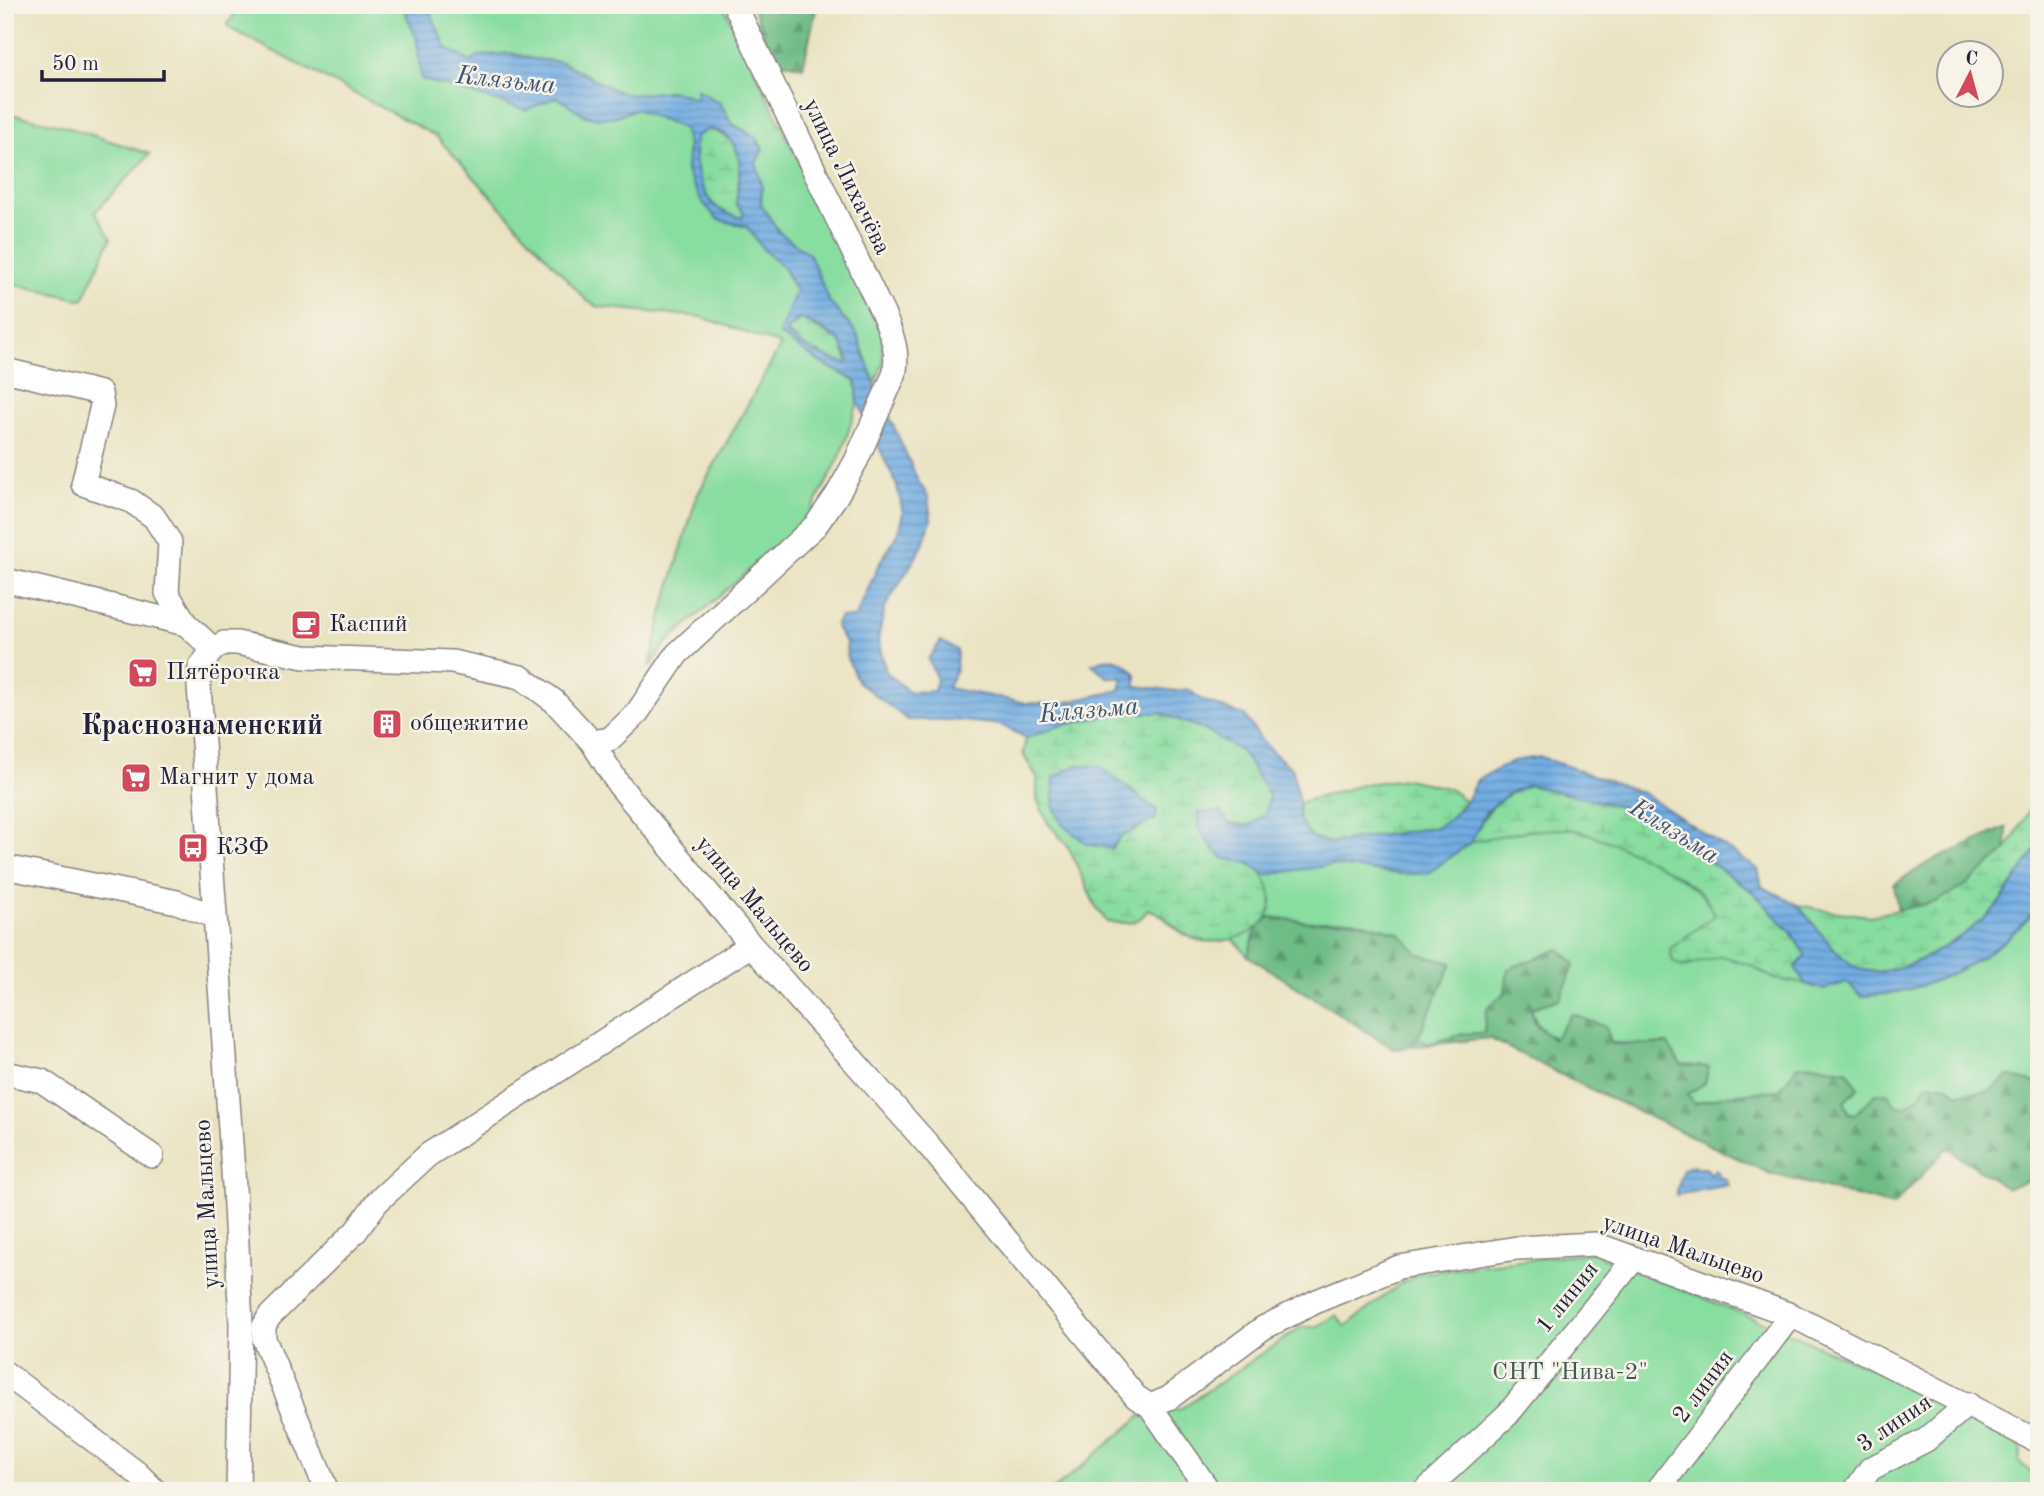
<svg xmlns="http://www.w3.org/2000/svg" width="2044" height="1496" font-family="'Old Standard TT',serif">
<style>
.green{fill:#88dda0;stroke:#55806e;stroke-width:2}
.forest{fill:url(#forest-firs);stroke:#486f60;stroke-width:2}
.wetland{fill:url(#wetland-marsh);stroke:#55806e;stroke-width:2;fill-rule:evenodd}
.water{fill:url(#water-rules);stroke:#4a688e;stroke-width:2;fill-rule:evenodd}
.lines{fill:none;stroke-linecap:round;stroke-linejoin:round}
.minor-casing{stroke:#86827e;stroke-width:26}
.minor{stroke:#fff;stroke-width:23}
.labels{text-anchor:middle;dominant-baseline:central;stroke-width:5;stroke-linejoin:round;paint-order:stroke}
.street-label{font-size:24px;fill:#22223b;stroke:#f7f3e8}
.poi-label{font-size:24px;fill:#22223b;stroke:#f7f3e8;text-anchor:start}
.park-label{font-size:24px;fill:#415a59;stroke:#f7f3e8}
.water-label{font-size:26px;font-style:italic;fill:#3e5375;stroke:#f7f3e8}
.quarter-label{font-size:28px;font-weight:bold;fill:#22223b;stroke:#f7f3e8}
</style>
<defs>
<pattern id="forest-firs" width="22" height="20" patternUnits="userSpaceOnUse" patternTransform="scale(1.75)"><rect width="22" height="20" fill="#6ebc86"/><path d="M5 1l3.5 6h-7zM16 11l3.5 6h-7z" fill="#5a986f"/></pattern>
<pattern id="wetland-marsh" width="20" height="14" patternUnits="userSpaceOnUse" patternTransform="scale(1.75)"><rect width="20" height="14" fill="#88dda0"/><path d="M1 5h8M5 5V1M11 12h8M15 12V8" fill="none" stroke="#75bd8b"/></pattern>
<pattern id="water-rules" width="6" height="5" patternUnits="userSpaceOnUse" patternTransform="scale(1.75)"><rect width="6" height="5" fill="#72ade2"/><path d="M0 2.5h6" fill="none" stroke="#5d8cb8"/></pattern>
</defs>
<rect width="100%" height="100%" fill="#f7f3e8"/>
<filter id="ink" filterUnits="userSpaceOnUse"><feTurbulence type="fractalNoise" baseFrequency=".0143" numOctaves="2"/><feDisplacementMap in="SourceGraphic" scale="14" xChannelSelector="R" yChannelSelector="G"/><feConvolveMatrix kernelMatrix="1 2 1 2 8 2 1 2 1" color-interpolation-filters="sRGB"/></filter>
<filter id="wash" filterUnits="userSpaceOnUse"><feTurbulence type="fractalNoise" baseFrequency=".00686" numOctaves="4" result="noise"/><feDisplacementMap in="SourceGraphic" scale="28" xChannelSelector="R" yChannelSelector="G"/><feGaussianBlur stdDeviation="1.57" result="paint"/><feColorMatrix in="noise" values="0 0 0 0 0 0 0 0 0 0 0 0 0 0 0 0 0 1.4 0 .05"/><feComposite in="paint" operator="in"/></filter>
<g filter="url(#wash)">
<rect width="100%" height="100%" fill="#eae3c2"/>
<path class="green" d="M 242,5 L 402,5 L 417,39 L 422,79 L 557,97 L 587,117 L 613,117 L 636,109 L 683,128 L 688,145 L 686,171 L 717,219 L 747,227 L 764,250 L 783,267 L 796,291 L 779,334 L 823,364 L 856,381 L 858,402 L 840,457 L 807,519 L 666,643 L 650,667 L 663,610 L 697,496 L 781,345 L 702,317 L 599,307 L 587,301 L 436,136 L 229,28 L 227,24 Z
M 427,5 L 723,5 L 882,333 L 883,363 L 875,384 L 856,332 L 830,303 L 810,255 L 779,232 L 761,204 L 762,185 L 756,163 L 756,137 L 732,124 L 720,103 L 697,91 L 698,99 L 671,91 L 631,95 L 614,90 L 562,62 L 532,59 L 511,53 L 471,62 L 446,48 Z
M 5,113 L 61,125 L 150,154 L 95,212 L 111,238 L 83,300 L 5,282 Z
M 1026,738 L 1331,865 L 1400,874 L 1427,874 L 1471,842 L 1486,812 L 1591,799 L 1846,982 L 1862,996 L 1995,948 L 2039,906 L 2039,1084 L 2008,1076 L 1990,1091 L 1918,1097 L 1906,1107 L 1896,1106 L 1876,1094 L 1856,1114 L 1849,1113 L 1844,1102 L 1848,1071 L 1813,1064 L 1797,1066 L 1780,1090 L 1728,1095 L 1694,1104 L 1688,1094 L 1705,1083 C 1684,1067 1663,1054 1638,1046 C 1599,1034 1544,1061 1531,1008 L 1505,993 L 1487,1008 L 1484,1033 L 1464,1034 L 1428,1044 L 1418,1037 L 1418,954 L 1399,933 L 1352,920 L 1311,922 L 1270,917 L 1256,930 L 1248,956 L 1233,939 C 1214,940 1195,942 1179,931 C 1167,922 1163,913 1148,909 C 1138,926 1125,923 1107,922 L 1095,905 L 1068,846 L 1048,823 L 1037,799 L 1037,777 L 1023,754 Z
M 1590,1252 L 1773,1326 L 1931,1395 L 2021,1448 L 2019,1462 L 2039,1478 L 2033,1491 L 1052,1491 L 1140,1417 L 1180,1409 L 1302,1327 L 1316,1327 L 1337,1315 L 1345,1327 L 1401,1283 L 1423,1273 Z"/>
<path class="forest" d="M 752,5 L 817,5 L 803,67 L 773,60 Z
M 2007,827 L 2006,851 L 1965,886 L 1936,902 L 1898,910 L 1894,884 L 1928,863 Z
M 1269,917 L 1311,922 L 1352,920 L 1399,933 L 1418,954 L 1452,963 L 1418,1037 L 1428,1044 L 1464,1034 L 1484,1033 L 1487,1008 L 1505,993 L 1508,969 L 1559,949 L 1575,964 L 1560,999 L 1531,1008 L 1535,1023 L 1553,1040 L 1572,1014 L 1606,1027 L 1612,1044 L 1668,1044 L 1681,1065 L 1709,1067 L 1705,1083 L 1688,1094 L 1694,1104 L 1727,1095 L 1780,1090 L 1797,1066 L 1813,1064 L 1848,1071 L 1858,1088 L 1844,1102 L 1849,1113 L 1855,1114 L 1876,1094 L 1888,1093 L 1896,1106 L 1906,1107 L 1918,1097 L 1928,1084 L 1948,1086 L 1958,1094 L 1990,1091 L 2008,1076 L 2039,1084 L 2039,1177 L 2007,1188 L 1947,1148 L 1893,1206 L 1769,1173 L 1582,1085 L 1489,1038 L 1394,1049 L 1248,956 L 1256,930 Z"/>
<path class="wetland" d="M 709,129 C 743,140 738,156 741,185 C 742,196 745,208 743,219 C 732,216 721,212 713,204 C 698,187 692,157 696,136 Z
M 800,318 L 841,342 L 848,360 L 846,364 C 824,356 803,349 786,332 Z
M 1121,712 L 1160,713 L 1201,728 L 1242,751 L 1269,795 L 1266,813 L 1249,826 L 1228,823 L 1223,858 C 1231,860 1242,860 1249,864 C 1261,869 1266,877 1269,888 C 1284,929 1229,947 1198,940 C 1177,935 1168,914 1148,909 C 1138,926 1125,923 1107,922 L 1095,905 L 1068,846 L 1048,823 L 1037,799 L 1037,777 L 1023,754 L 1026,738 L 1059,726 ZM 1125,787 L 1157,810 L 1136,830 L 1123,834 L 1117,840 Z
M 1406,779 L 1448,788 L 1466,801 L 1449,820 L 1436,827 L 1331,843 L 1312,838 L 1298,820 L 1299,803 L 1365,784 Z
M 1529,785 L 1622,807 L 1642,815 L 1753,892 L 1791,932 L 1807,957 L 1796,967 L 1805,984 L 1774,979 L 1750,965 L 1722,956 L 1683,967 L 1673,962 L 1670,949 L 1715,915 C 1711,909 1708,902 1703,896 C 1686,875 1595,831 1568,829 C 1536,828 1502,835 1471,842 C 1487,810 1495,798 1529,785 Z
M 2039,793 C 2039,806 2042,837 2037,847 C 2030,861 2005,896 1994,909 C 1970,936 1893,986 1856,967 C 1833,956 1813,924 1798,905 L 1830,911 L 1870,916 L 1936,902 L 1965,886 L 2006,851 Z"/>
<path class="water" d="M 402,5 L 427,5 L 446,48 L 471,62 L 478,56 L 511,53 L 532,59 L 562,62 L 614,90 L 631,95 L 671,91 L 698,98 L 696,89 L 720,103 L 732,124 L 756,137 L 763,149 L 756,163 L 762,185 L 761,204 L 779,232 L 810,255 L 830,303 L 856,332 L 875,384 L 918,481 L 928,496 L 931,520 L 922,547 L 885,607 L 878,639 L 886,672 L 909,692 L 934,691 L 937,679 L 928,659 L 941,641 L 957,650 L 956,669 L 948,688 L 1026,703 L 1059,704 L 1120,690 L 1123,678 L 1107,677 L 1092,664 C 1112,655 1121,659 1136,674 L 1136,686 L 1177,691 L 1188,689 L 1202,700 L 1245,716 L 1264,744 L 1293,770 L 1299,803 L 1299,820 L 1312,838 L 1331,843 L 1436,827 L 1449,820 L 1466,801 L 1477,780 L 1513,761 L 1541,757 L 1643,793 L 1758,869 L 1762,887 C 1773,893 1791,898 1799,907 C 1818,927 1831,951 1854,966 C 1891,989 1966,936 1992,911 C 2010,892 2024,866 2039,845 L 2039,906 C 1997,958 1928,994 1862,996 L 1846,982 L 1824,990 L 1805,984 L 1795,967 L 1806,956 L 1791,932 L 1753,892 L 1642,815 L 1622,807 L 1529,785 L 1511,792 L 1486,812 L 1471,842 L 1427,874 L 1400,874 L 1331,865 L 1265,875 L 1249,863 L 1223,858 L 1210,845 L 1198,827 L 1199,813 L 1221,811 L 1228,823 L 1250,826 L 1266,813 L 1269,795 L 1242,752 L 1201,728 L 1160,713 L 1121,712 L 1059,726 L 1026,738 L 1001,725 L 953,720 L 908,720 L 858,682 L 847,658 L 846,643 L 835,626 L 840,617 L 855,618 L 879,564 L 897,536 L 903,513 L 897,486 L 858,402 L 856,381 L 823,364 L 779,334 L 796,291 L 783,267 L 764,250 L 747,227 L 717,219 L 701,200 L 686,171 L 688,145 L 683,128 L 636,109 C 596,124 591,120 557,97 L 526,110 L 421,79 L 417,39 ZM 709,129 C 714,130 722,132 725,134 C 747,151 738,181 736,204 L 744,213 L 742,218 C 732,215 721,212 713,204 C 698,187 692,157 696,136 ZM 800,318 L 820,328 L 841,342 L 848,360 L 846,364 C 824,356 803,349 786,332 Z
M 1077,765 L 1099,766 L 1157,810 L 1155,820 C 1145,822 1142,826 1134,830 C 1123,836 1118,837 1112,849 L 1087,844 L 1062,824 L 1053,805 L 1054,777 Z
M 1693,1165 L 1698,1168 L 1705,1168 L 1710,1174 L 1716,1169 L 1721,1178 L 1726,1179 L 1729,1185 L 1676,1195 L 1683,1169 Z"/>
</g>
<g filter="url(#ink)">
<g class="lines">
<g class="minor-casing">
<path id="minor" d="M 5,370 L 100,393 L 102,406 L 83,484 L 131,501 L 154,517 L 170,542 L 167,593 L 186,624
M 5,580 L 186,624 L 213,649
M 592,742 L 610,739 L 637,713 L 677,654 L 816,525 L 837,495 L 856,461 L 894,375 C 899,353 893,338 885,318 L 735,5
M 5,867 L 177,902 L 205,913 L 215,914
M 5,1073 L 42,1081 L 152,1156
M 5,1373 L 137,1473 L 155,1491
M 1150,1406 L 1169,1398 L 1263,1328 L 1317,1301 L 1399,1267 L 1517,1248 L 1595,1244 L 1791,1315 L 2039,1442
M 238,1491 L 241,1324 L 234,1186 L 199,686 L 200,668 L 213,649 L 224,643 L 237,643 L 304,657 L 452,662 L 521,677 L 554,701 L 592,742 L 619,785 L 751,945 L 930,1147 L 1136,1397 L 1150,1406 L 1209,1491
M 327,1491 L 264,1339 L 264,1326 L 269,1317 L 356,1231 L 377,1202 L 428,1155 L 751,945
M 1425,1491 L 1508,1414 L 1634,1259
M 1657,1491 L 1791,1315
M 1855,1491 L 1870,1469 L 1926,1440 L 1968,1404"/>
</g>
<use href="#minor" class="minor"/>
</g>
</g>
<defs>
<g id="cafe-square" transform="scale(1.575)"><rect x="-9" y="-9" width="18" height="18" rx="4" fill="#d1495b" stroke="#f7f3e8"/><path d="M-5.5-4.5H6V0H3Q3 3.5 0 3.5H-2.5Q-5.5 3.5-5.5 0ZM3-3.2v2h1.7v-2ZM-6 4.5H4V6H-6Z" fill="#fff"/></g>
<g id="supermarket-square" transform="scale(1.575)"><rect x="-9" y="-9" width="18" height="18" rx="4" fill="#d1495b" stroke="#f7f3e8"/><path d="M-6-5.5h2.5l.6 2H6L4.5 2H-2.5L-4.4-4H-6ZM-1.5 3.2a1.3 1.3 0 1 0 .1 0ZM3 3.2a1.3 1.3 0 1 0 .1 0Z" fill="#fff"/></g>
<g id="building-square" transform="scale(1.575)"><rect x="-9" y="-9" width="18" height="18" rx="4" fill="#d1495b" stroke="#f7f3e8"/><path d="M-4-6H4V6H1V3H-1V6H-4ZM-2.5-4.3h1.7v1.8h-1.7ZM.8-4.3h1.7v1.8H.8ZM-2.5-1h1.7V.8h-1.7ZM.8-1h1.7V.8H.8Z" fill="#fff"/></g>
<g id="bus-square" transform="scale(1.575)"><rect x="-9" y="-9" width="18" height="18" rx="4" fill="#d1495b" stroke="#f7f3e8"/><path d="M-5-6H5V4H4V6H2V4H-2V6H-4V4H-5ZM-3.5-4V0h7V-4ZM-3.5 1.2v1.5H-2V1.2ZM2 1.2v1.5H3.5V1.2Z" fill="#fff"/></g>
</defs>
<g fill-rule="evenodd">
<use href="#cafe-square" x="306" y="625"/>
<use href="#supermarket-square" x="143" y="673"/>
<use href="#building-square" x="387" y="724"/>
<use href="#supermarket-square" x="136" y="778"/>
<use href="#bus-square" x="193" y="848"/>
</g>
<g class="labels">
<g class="street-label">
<text transform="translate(846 177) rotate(64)">улица Лихачёва</text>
<text transform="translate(754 905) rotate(50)">улица Мальцево</text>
<text transform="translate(208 1204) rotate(-93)">улица Мальцево</text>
<text transform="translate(1683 1250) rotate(19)">улица Мальцево</text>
<text transform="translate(1568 1298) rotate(-51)">1 линия</text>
<text transform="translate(1704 1387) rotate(-53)">2 линия</text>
<text transform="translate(1895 1424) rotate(-34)">3 линия</text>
</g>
<g class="poi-label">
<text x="329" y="625">Каспий</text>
<text x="166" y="673">Пятёрочка</text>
<text x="410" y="724">общежитие</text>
<text x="159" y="778">Магнит у дома</text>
<text x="216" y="848">КЗФ</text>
</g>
<g class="park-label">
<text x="1570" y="1373">СНТ "Нива-2"</text>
</g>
<g class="water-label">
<text transform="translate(506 81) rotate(6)">Клязьма</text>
<text transform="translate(1089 711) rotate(-5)">Клязьма</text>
<text transform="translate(1674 832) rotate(32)">Клязьма</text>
</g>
<g class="quarter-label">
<text x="202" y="727">Краснознаменский</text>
</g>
</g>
<rect width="2044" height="1496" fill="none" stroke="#f7f3e8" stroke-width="28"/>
<g transform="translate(1970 74) rotate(6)"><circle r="33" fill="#f7f3e8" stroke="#a29fa3" stroke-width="2"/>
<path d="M0-5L12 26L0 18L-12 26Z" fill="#d1495b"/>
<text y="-10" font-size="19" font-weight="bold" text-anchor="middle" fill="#22223b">С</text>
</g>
<path d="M42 70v10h122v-10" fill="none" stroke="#22223b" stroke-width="3.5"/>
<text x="52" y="70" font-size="21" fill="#22223b" stroke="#f7f3e8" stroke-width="5" paint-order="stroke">50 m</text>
</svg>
